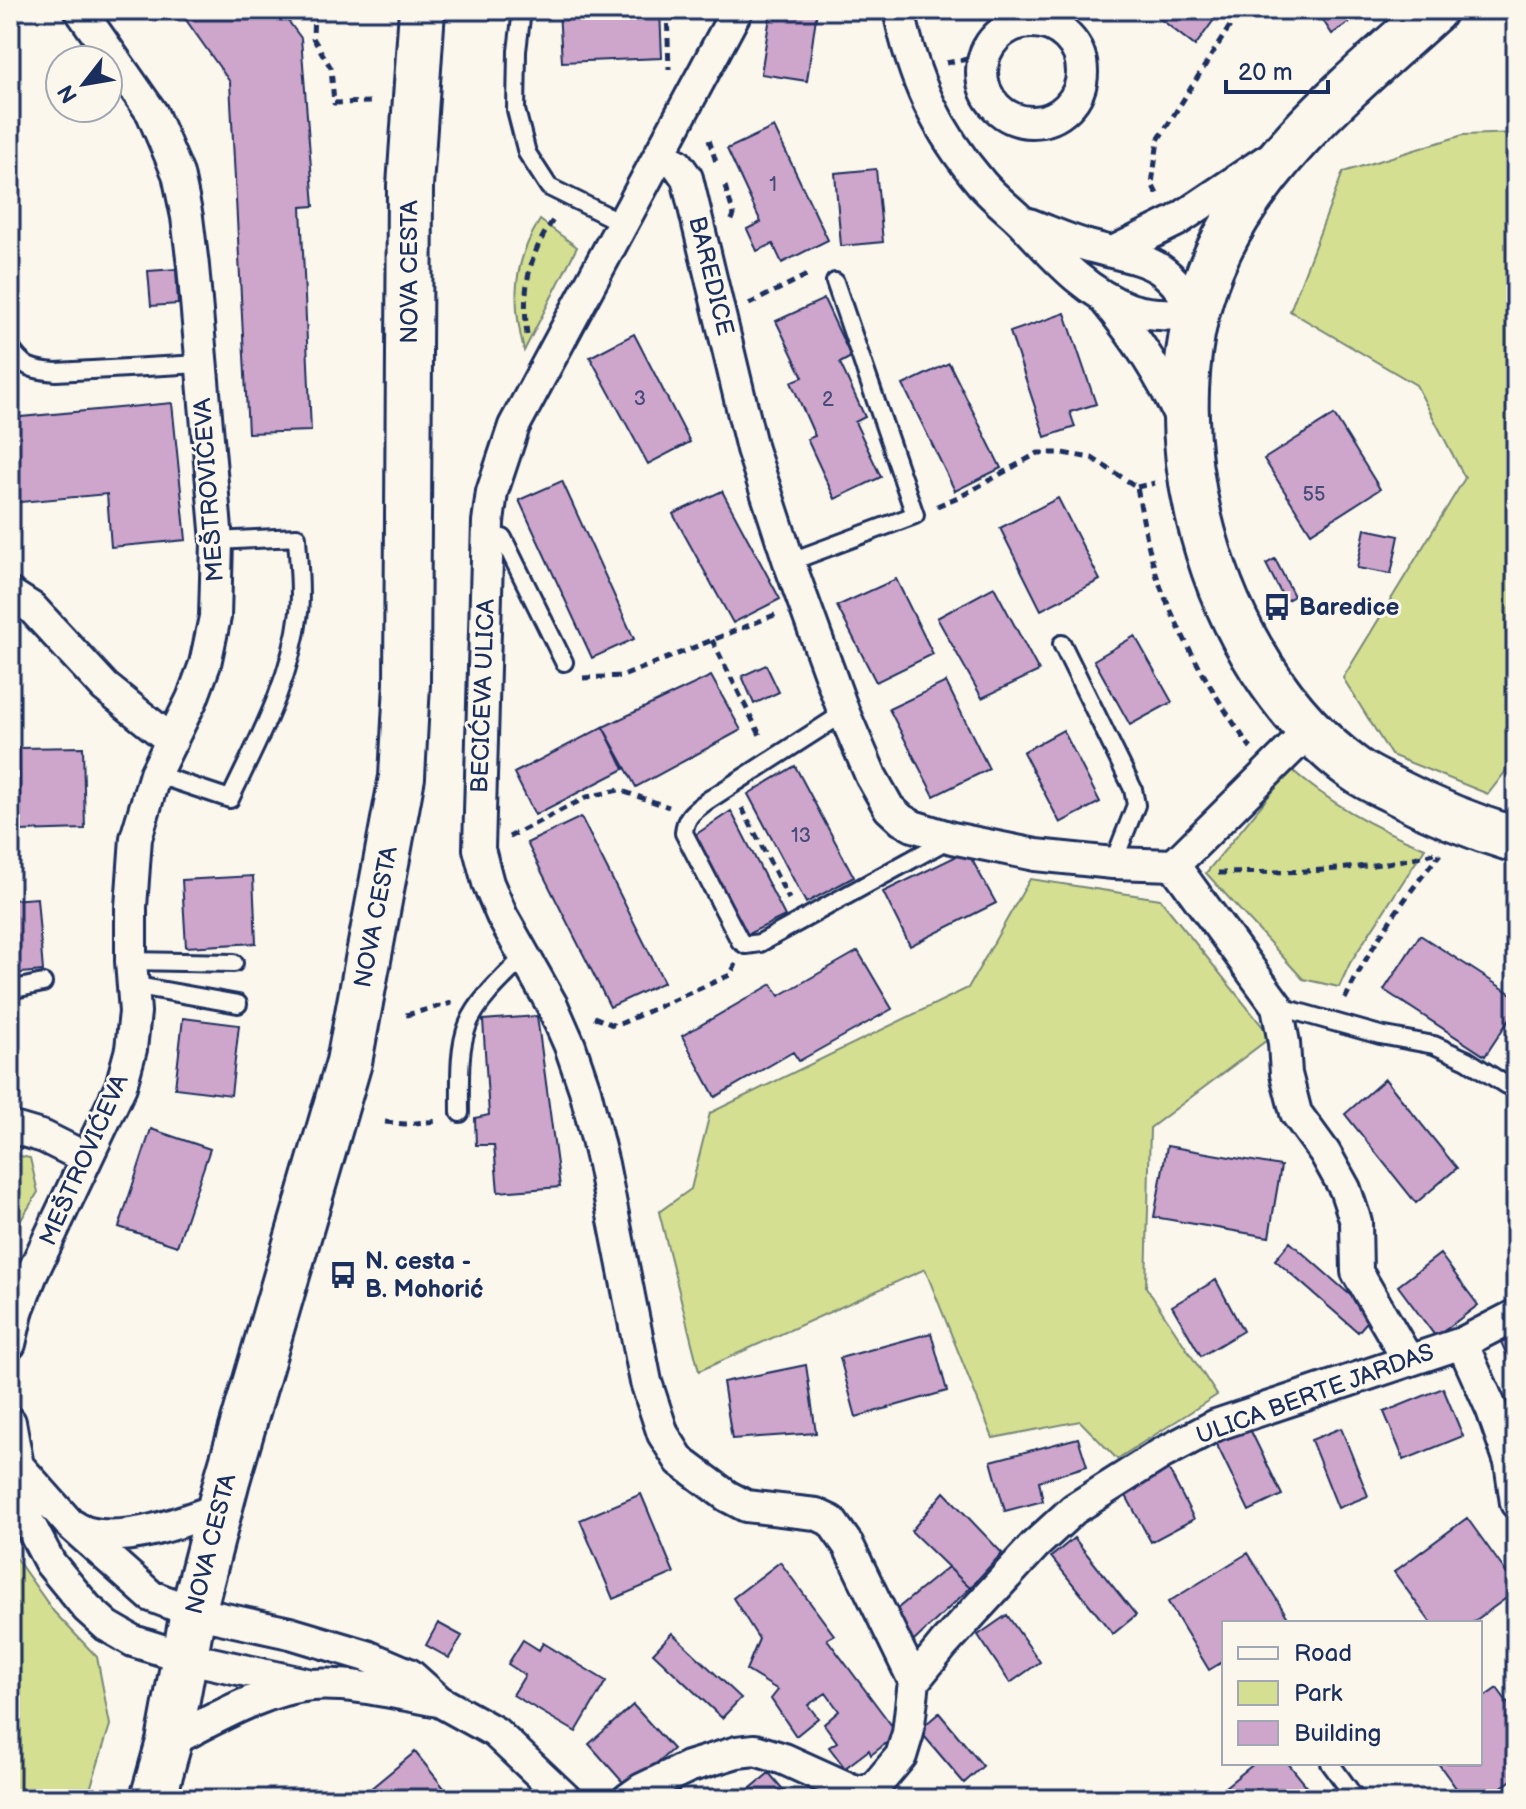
<svg xmlns="http://www.w3.org/2000/svg" width="1526" height="1809" font-family="'Balsamiq Sans',sans-serif">
<style>
.green{fill:#d4df92;stroke:#788778;stroke-width:2}
.building{fill:#cea5cb;stroke:#1b2f5e;stroke-width:2}
.lines{fill:none;stroke-linecap:round;stroke-linejoin:round}
.lane-casing{stroke:#1b2f5e;stroke-width:22}
.street-casing{stroke:#1b2f5e;stroke-width:36}
.secondary-casing{stroke:#1b2f5e;stroke-width:50}
.path{stroke:#1b2f5e;stroke-width:5;stroke-dasharray:8 6;stroke-linecap:butt}
.lane{stroke:#fbf7ec;stroke-width:16}
.street{stroke:#fbf7ec;stroke-width:30}
.secondary{stroke:#fbf7ec;stroke-width:44}
.labels{text-anchor:middle;dominant-baseline:central;stroke-width:6;stroke-linejoin:round;paint-order:stroke}
.number-label{font-size:20px;fill:#484c79}
.street-label{font-size:24px;fill:#1b2f5e;stroke:#fbf7ec}
.poi-label{font-size:24px;font-weight:bold;fill:#1b2f5e;stroke:#fbf7ec;text-anchor:start}
</style>
<rect width="100%" height="100%" fill="#fbf7ec"/>
<filter id="ink" filterUnits="userSpaceOnUse"><feTurbulence type="fractalNoise" baseFrequency=".0125" numOctaves="2"/><feDisplacementMap in="SourceGraphic" scale="16" xChannelSelector="R" yChannelSelector="G"/><feConvolveMatrix kernelMatrix="1 2 1 2 8 2 1 2 1" color-interpolation-filters="sRGB"/></filter>
<g filter="url(#ink)">
<path class="green" d="M 1516,133 L 1516,758 L 1488,794 L 1391,755 L 1343,678 L 1465,478 L 1416,385 L 1290,311 L 1343,172 L 1463,135 Z
M 540,220 L 577,247 L 524,351 C 512,302 512,264 540,220 Z
M 1291,769 C 1330,804 1377,829 1425,848 L 1350,963 L 1339,987 L 1303,979 L 1206,873 Z
M 1030,879 L 1160,899 L 1271,1037 L 1150,1128 L 1146,1287 L 1217,1395 L 1117,1459 L 1080,1421 L 993,1438 L 925,1269 L 699,1371 L 659,1212 L 691,1189 L 710,1113 L 968,988 Z
M 10,1154 L 30,1158 L 38,1192 L 10,1238 Z
M 10,1550 L 54,1612 L 97,1657 L 110,1725 L 87,1799 L 10,1799 Z"/>
<path class="building" d="M 179,10 L 280,10 L 301,38 L 314,206 L 301,207 L 311,431 L 248,433 L 230,82 Z
M 559,10 L 660,10 L 662,58 L 562,62 Z
M 771,10 L 817,10 L 807,81 L 761,74 Z
M 1149,10 L 1221,10 L 1195,46 Z
M 1316,10 L 1367,10 L 1332,34 Z
M 774,127 L 828,240 L 782,263 L 773,244 L 757,251 L 747,229 L 761,222 L 727,149 Z
M 876,169 L 883,242 L 841,246 L 835,173 Z
M 176,269 L 178,304 L 151,306 L 148,271 Z
M 824,299 L 851,357 L 840,363 L 865,417 L 855,422 L 881,477 L 835,499 L 807,439 L 815,436 L 791,382 L 803,377 L 776,321 Z
M 1065,313 L 1096,404 L 1070,412 L 1075,427 L 1045,437 L 1010,332 Z
M 634,334 L 690,442 L 648,464 L 590,357 Z
M 949,363 L 1001,468 L 955,491 L 903,385 Z
M 172,403 L 186,540 L 111,547 L 107,494 L 10,503 L 10,418 Z
M 1334,415 L 1380,489 L 1311,533 L 1264,459 Z
M 562,481 L 634,639 L 592,658 L 519,500 Z
M 722,491 L 780,599 L 733,623 L 673,514 Z
M 1058,498 L 1100,580 L 1041,610 L 1000,528 Z
M 1365,529 L 1399,536 L 1391,574 L 1357,568 Z
M 1275,559 L 1294,596 L 1285,601 L 1266,564 Z
M 896,579 L 933,654 L 876,682 L 837,606 Z
M 994,587 L 1039,671 L 982,698 L 937,618 Z
M 1135,636 L 1172,702 L 1130,725 L 1094,660 Z
M 766,665 L 779,692 L 754,704 L 742,676 Z
M 711,676 L 741,730 L 636,787 L 603,727 Z
M 946,682 L 989,769 L 934,796 L 889,709 Z
M 603,727 L 624,769 L 535,815 L 514,773 Z
M 1063,730 L 1100,802 L 1060,823 L 1023,752 Z
M 83,747 L 85,829 L 20,831 L 19,748 Z
M 795,766 L 854,877 L 806,903 L 748,794 Z
M 731,811 L 785,916 L 746,935 L 695,835 Z
M 581,817 L 664,982 L 610,1007 L 527,843 Z
M 967,851 L 996,903 L 910,946 L 883,892 Z
M 253,876 L 256,943 L 186,947 L 182,880 Z
M 37,898 L 43,971 L 10,974 L 10,900 Z
M 1420,935 L 1516,997 L 1516,1009 L 1485,1056 L 1384,990 Z
M 858,951 L 892,1009 L 799,1061 L 793,1052 L 715,1097 L 682,1036 L 772,984 L 779,996 Z
M 537,1016 L 560,1187 L 498,1192 L 494,1145 L 476,1145 L 475,1118 L 489,1115 L 483,1020 Z
M 183,1018 L 239,1025 L 231,1095 L 175,1088 Z
M 1385,1079 L 1457,1168 L 1416,1203 L 1345,1114 Z
M 151,1129 L 210,1149 L 177,1246 L 119,1227 Z
M 1167,1146 L 1281,1166 L 1269,1237 L 1154,1217 Z
M 1290,1242 L 1373,1315 L 1358,1332 L 1275,1260 Z
M 1440,1254 L 1478,1305 L 1436,1337 L 1398,1286 Z
M 1216,1280 L 1243,1331 L 1201,1356 L 1172,1306 Z
M 931,1333 L 947,1391 L 856,1417 L 840,1358 Z
M 1516,1336 L 1516,1375 L 1501,1342 Z
M 806,1365 L 816,1433 L 732,1439 L 723,1382 Z
M 1443,1388 L 1463,1436 L 1404,1460 L 1384,1412 Z
M 1247,1423 L 1282,1495 L 1249,1511 L 1214,1439 Z
M 1341,1428 L 1368,1496 L 1338,1508 L 1311,1440 Z
M 1078,1438 L 1087,1466 L 1039,1481 L 1043,1501 L 1005,1511 L 991,1461 Z
M 1168,1468 L 1194,1519 L 1151,1542 L 1124,1492 Z
M 944,1492 L 1002,1553 L 970,1588 L 911,1531 Z
M 641,1494 L 674,1573 L 613,1599 L 580,1520 Z
M 1467,1518 L 1516,1586 L 1516,1591 L 1472,1623 L 1431,1623 L 1394,1572 Z
M 1074,1538 L 1136,1615 L 1113,1634 L 1051,1557 Z
M 1248,1553 L 1290,1621 L 1224,1623 L 1224,1661 L 1209,1670 L 1168,1602 Z
M 780,1562 L 834,1635 L 827,1639 L 898,1734 L 871,1755 L 869,1750 L 845,1768 L 829,1747 L 837,1742 L 824,1724 L 839,1711 L 826,1693 L 808,1705 L 818,1718 L 796,1736 L 771,1699 L 778,1690 L 746,1670 L 759,1639 L 733,1598 Z
M 948,1567 L 970,1588 L 913,1642 L 892,1613 Z
M 1007,1615 L 1040,1662 L 1010,1683 L 978,1635 Z
M 438,1623 L 462,1636 L 449,1658 L 426,1645 Z
M 672,1633 L 741,1698 L 722,1718 L 653,1653 Z
M 523,1640 L 539,1650 L 543,1643 L 606,1681 L 576,1732 L 513,1695 L 525,1675 L 508,1664 Z
M 1497,1688 L 1516,1714 L 1516,1777 L 1484,1799 L 1464,1799 L 1438,1763 L 1480,1763 L 1480,1700 Z
M 633,1705 L 673,1749 L 628,1788 L 589,1744 Z
M 939,1713 L 983,1766 L 964,1783 L 919,1730 Z
M 415,1752 L 453,1799 L 358,1799 Z
M 1255,1763 L 1288,1763 L 1317,1799 L 1210,1799 Z
M 769,1773 L 791,1799 L 749,1799 L 745,1793 Z"/>
<g class="lines">
<g class="lane-casing">
<path id="lane" d="M 522,10 L 517,51 L 516,110 L 527,153 L 549,187 L 624,224
M 10,347 C 23,368 32,370 56,372 L 200,364
M 487,535 L 503,538 L 564,662
M 789,562 L 915,515 L 835,282
M 1062,644 L 1133,789 L 1136,805 L 1113,863
M 844,713 L 707,801 C 694,811 685,816 684,833 L 740,941 L 746,945 L 760,943 L 951,838
M 155,774 L 230,799 C 259,738 291,680 299,612 C 302,588 298,561 297,537 L 217,541
M 131,961 L 234,963
M 132,985 L 238,1004
M 10,990 L 43,983
M 1277,1006 L 1380,1035 L 1434,1045 L 1467,1060 L 1506,1085
M 460,1113 C 459,1024 461,1018 525,956
M 1330,1763 L 1356,1799"/>
</g>
<g class="street-casing">
<path id="street" d="M 737,10 L 514,426 L 492,492 L 488,522 L 479,849 L 488,883 L 502,916 L 552,1005 L 570,1046 L 585,1090 L 603,1164 L 646,1382 L 663,1434 L 680,1461 L 727,1496 L 746,1506 L 816,1514 L 831,1521 L 848,1545 L 914,1681
M 899,10 C 913,79 936,130 982,184 C 994,198 1009,209 1022,222 C 1055,257 1084,292 1130,309 C 1151,316 1175,314 1197,315
M982 72a50 50 0 1 1 100 0a50 50 0 1 1-100 0Z
M 660,155 L 677,164 L 687,178 L 752,449 L 789,562 L 844,713 L 871,776 L 889,808 L 902,820 L 913,826 L 952,838 L 1036,855 L 1113,863 L 1174,865 L 1310,730
M 1026,223 C 1048,231 1069,241 1092,247 C 1148,262 1166,259 1197,315
M 1115,251 L 1176,221 L 1267,160
M 1105,300 C 1138,340 1160,374 1182,421
M 10,594 L 32,608 L 105,687 L 172,741
M 1174,865 L 1277,1006 L 1284,1043 L 1286,1074 L 1296,1113 L 1325,1153 L 1345,1189 L 1356,1222 L 1357,1272 L 1408,1360
M 10,1127 L 44,1137 L 86,1158
M 1462,1343 L 1492,1410 L 1510,1462 L 1516,1503
M 10,1344 L 18,1309 L 32,1274 L 121,1086 L 131,1049 L 135,1012 L 131,961 L 131,907 L 136,838 L 155,774 L 192,699 L 205,664 L 215,617 L 217,541 L 193,266 L 187,217 L 178,174 L 152,113 L 80,10
M 10,1422 L 28,1521 L 50,1563 L 87,1608 L 107,1626 L 133,1641 L 184,1657 L 311,1685
M 20,1468 L 69,1523 L 151,1596 L 193,1612 L 290,1633 L 367,1656 L 409,1674 L 439,1701 L 495,1732 L 566,1799
M 72,1525 C 77,1528 84,1532 89,1533 C 128,1543 185,1521 220,1508
M 169,1742 C 211,1721 264,1689 311,1685 C 353,1682 398,1694 439,1701
M 628,1799 L 642,1789 L 688,1767 L 737,1752 L 755,1750 L 784,1759 L 857,1792 L 874,1788 L 901,1756 L 908,1733 L 914,1681 L 944,1644 L 1035,1545 L 1074,1509 L 1161,1454 L 1216,1425 L 1462,1343 L 1516,1315"/>
</g>
<g class="secondary-casing">
<path id="secondary" d="M 1434,10 C 1355,82 1265,153 1218,252 C 1140,416 1210,666 1356,770 C 1367,778 1381,784 1393,790 C 1433,811 1473,827 1516,840
M 153,1799 L 169,1742 L 193,1612 L 227,1480 L 349,1062 L 402,777 L 407,684 L 410,186 L 422,10"/>
</g>
<path class="path" d="M 314,10 L 313,38 L 331,68 L 334,103 L 373,102
M 667,10 L 669,69
M 946,63 L 984,56
M 709,140 L 716,162
M 725,186 L 734,215 L 731,222
M 1157,194 L 1152,184 L 1158,140 L 1240,10
M 749,304 L 811,273
M 527,335 C 522,289 528,254 556,216
M 1137,487 L 1155,483
M 937,506 L 965,494 L 1038,453 L 1062,453 L 1092,458 L 1137,487 C 1143,520 1149,556 1161,588 C 1184,644 1216,700 1251,748
M 712,640 L 762,739
M 583,678 L 623,676 L 777,614
M 742,808 L 789,899
M 509,837 L 587,797 L 619,790 L 669,807
M 1218,873 C 1291,872 1363,872 1434,853
M 1345,999 C 1371,946 1402,900 1440,854
M 406,1015 L 452,1003
M 594,1017 L 615,1026 L 730,975 L 736,964
M 385,1122 L 405,1124 L 439,1121"/>
<use href="#lane" class="lane"/>
<use href="#street" class="street"/>
<use href="#secondary" class="secondary"/>
</g>
</g>
<defs>
<g id="bus-bare" transform="scale(2.16)"><path d="M-5-6H5V4H4V6H2V4H-2V6H-4V4H-5ZM-3.5-4V0h7V-4ZM-3.5 1.2v1.5H-2V1.2ZM2 1.2v1.5H3.5V1.2Z" fill="#1b2f5e" stroke="#fbf7ec" stroke-width="2.5" paint-order="stroke"/></g>
</defs>
<g fill-rule="evenodd">
<use href="#bus-bare" x="1277" y="607"/>
<use href="#bus-bare" x="343" y="1275"/>
</g>
<g class="labels">
<g class="number-label">
<text x="773" y="185">1</text>
<text x="640" y="399">3</text>
<text x="828" y="400">2</text>
<text x="1314" y="495">55</text>
<text x="801" y="836">13</text>
</g>
<g class="street-label">
<text transform="translate(409 272) rotate(-90)">NOVA CESTA</text>
<text transform="translate(711 276) rotate(76)">BAREDICE</text>
<text transform="translate(209 490) rotate(-94)">MEŠTROVIĆEVA</text>
<text transform="translate(483 696) rotate(-88)">BECIĆEVA ULICA</text>
<text transform="translate(376 917) rotate(-79)">NOVA CESTA</text>
<text transform="translate(84 1160) rotate(-66)">MEŠTROVIĆEVA</text>
<text transform="translate(1315 1394) rotate(-20)">ULICA BERTE JARDAS</text>
<text transform="translate(211 1544) rotate(-76)">NOVA CESTA</text>
</g>
<g class="poi-label">
<text x="1299" y="607">Baredice</text>
<text x="365" y="1261">N. cesta -<tspan x="365" dy="28">B. Mohorić</tspan></text>
</g>
</g>
<rect width="1526" height="1809" fill="none" stroke="#fbf7ec" stroke-width="40"/>
<rect x="20" y="20" width="1486" height="1769" fill="none" stroke="#1b2f5e" stroke-width="3" filter="url(#ink)"/>
<rect x="1222" y="1621" width="260" height="144" fill="#fbf7ec" stroke="#a1a7b3" stroke-width="2"/>
<rect x="1238" y="1647" width="40" height="12" fill="#fbf7ec" stroke="#a1a7b3" stroke-width="2"/>
<text x="1294" y="1661" font-size="24" fill="#1b2f5e">Road</text>
<rect x="1238" y="1681" width="40" height="24" fill="#d4df92" stroke="#a1a7b3" stroke-width="2"/>
<text x="1294" y="1701" font-size="24" fill="#1b2f5e">Park</text>
<rect x="1238" y="1721" width="40" height="24" fill="#cea5cb" stroke="#a1a7b3" stroke-width="2"/>
<text x="1294" y="1741" font-size="24" fill="#1b2f5e">Building</text>
<g transform="translate(84 84) rotate(239)"><circle r="38" fill="#fbf7ec" stroke="#a1a7b3" stroke-width="2"/>
<path d="M0-6L14 30L0 20L-14 30Z" fill="#1b2f5e"/>
<text y="-12" font-size="22" font-weight="bold" text-anchor="middle" fill="#1b2f5e">N</text>
</g>
<path d="M1226 80v12h102v-12" fill="none" stroke="#1b2f5e" stroke-width="4"/>
<text x="1238" y="80" font-size="24" fill="#1b2f5e" stroke="#fbf7ec" stroke-width="6" paint-order="stroke">20 m</text>
</svg>
